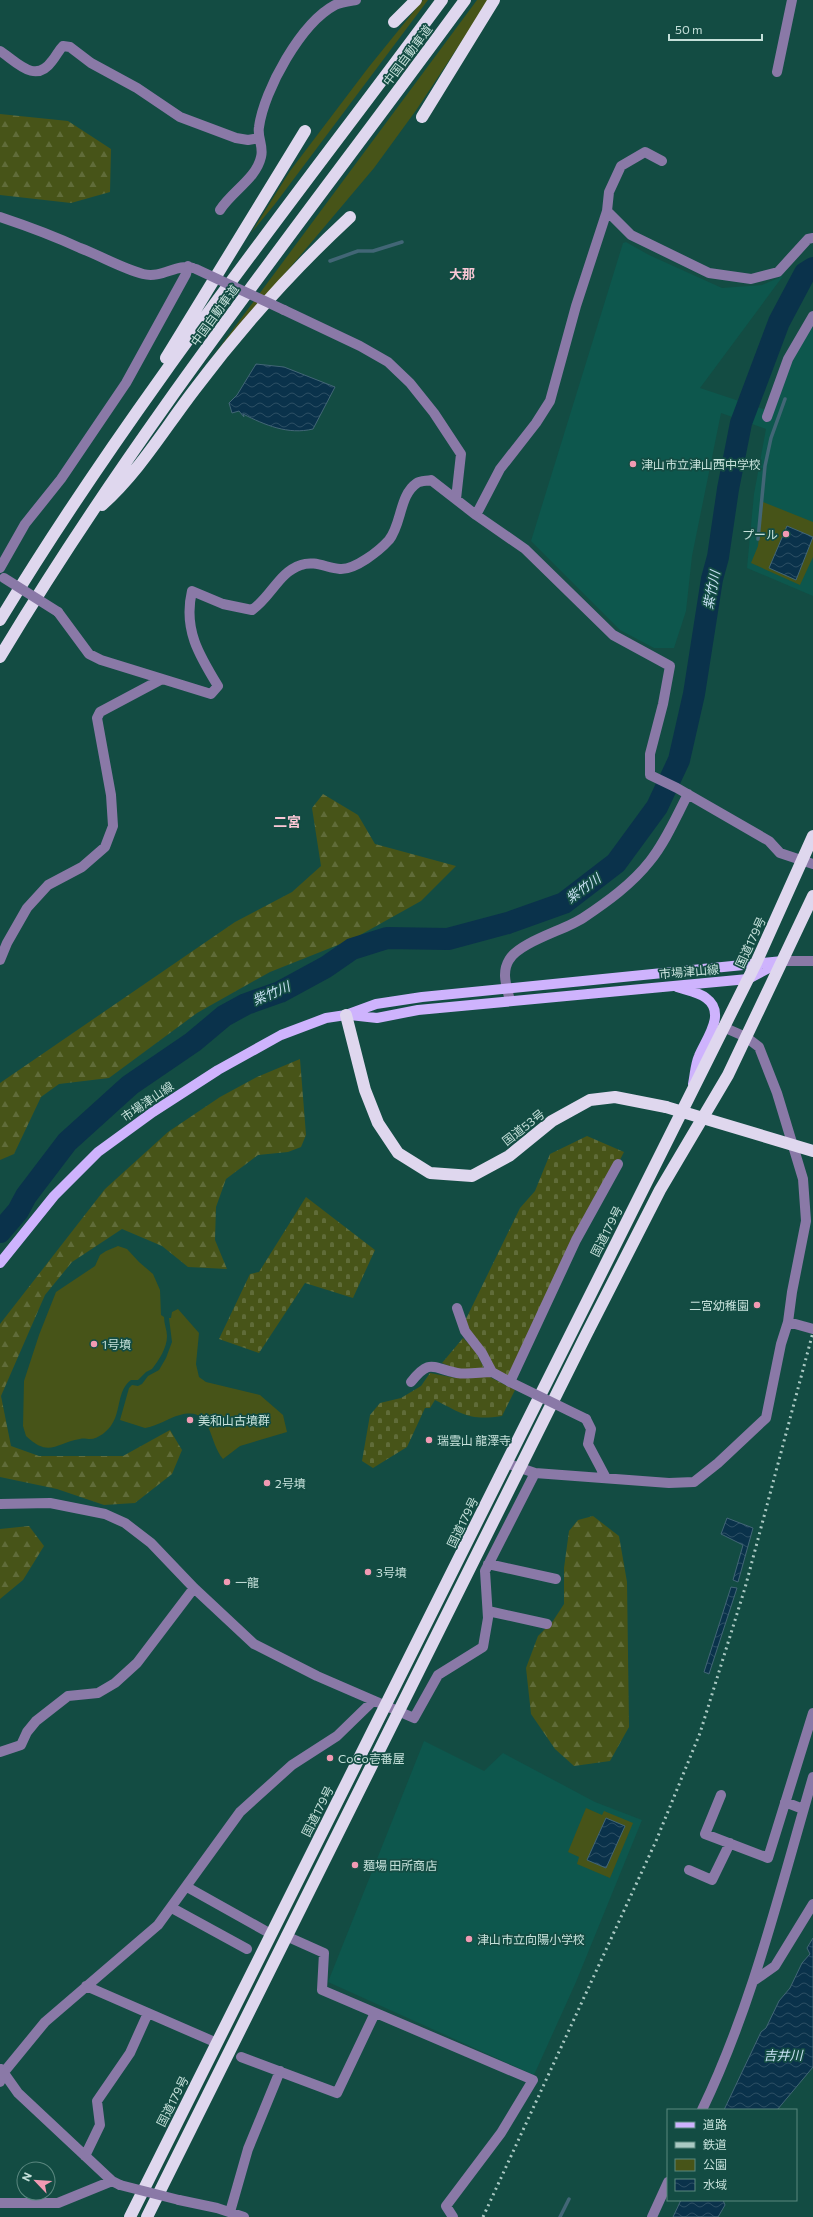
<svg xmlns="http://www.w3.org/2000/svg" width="813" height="2217" font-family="Commissioner,'Noto Sans JP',sans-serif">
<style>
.built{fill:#0d574d}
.green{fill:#475418}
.forest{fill:url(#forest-firs)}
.cemetery{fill:url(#cemetery-stones)}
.water{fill:url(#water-waves);stroke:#426676}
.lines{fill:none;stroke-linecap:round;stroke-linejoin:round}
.stream{stroke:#426676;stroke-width:3.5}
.river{stroke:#0a324b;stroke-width:22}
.minor{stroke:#8a79a7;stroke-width:10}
.major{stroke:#ceb3fd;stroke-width:10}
.highway{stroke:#dfd7ee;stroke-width:12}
.rail{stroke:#aac9c3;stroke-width:3;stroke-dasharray:2 4;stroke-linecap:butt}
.minor-bridge{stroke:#8a79a7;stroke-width:10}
.highway-bridge{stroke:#dfd7ee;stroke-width:12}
.poi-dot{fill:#f19ab3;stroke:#134c43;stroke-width:1.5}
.labels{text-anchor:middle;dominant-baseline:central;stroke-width:3.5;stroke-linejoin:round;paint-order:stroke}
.street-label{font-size:12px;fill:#c5e0da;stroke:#134c43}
.poi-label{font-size:12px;fill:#c5e0da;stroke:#134c43;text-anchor:start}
.neighbourhood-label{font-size:13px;font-weight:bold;fill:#fac7d5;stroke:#134c43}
.water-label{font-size:13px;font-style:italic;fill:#cae3f6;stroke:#134c43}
.quarter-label{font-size:14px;font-weight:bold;fill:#fac7d5;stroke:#134c43}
</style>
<defs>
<pattern id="forest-firs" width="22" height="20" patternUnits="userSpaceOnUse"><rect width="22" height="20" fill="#475418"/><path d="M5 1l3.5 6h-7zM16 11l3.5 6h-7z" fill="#606c39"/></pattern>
<pattern id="cemetery-stones" width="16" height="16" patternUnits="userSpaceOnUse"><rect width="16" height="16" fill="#475418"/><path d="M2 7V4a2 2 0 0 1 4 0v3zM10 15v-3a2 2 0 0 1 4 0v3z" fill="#606c39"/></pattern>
<pattern id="water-waves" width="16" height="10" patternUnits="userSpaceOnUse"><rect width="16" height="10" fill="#0a324b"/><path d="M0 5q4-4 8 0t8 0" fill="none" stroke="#2c4f64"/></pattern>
</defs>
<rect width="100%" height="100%" fill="#134c43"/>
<path class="built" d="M 626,242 L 649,255 L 722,288 L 762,285 L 783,276 L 700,388 L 766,410 L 813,323 L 813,596 L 747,568 L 754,494 L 766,429 L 721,413 L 692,556 L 686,611 L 674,648 L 654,648 L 620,630 L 531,541 L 623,243 Z
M 424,1741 L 484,1771 L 503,1753 L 595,1802 L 642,1820 L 576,1982 L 534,2075 L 328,1982 Z"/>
<path class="green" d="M 423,0 L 428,0 L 275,204 L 251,233 L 290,171 L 368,68 Z
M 477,0 L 489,0 L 417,109 L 374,168 L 197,378 Z
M 763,502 L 813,522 L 813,557 L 800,585 L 751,563 L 758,546 Z
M 118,1246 L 127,1249 L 139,1262 L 153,1274 L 160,1290 L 161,1315 L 164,1317 C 164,1324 167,1330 167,1336 C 167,1348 159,1360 152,1369 L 146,1372 L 138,1380 L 131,1380 C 117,1390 121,1411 112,1424 C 108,1431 98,1439 90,1439 C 87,1439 83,1438 80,1439 C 56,1443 49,1458 26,1436 L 23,1426 L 24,1381 L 39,1335 L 56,1292 L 95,1266 L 100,1255 L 106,1251 Z
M 178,1309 L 199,1333 L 196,1364 L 199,1377 L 206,1382 L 260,1395 L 283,1415 L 287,1432 L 240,1446 L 223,1459 C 208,1442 213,1406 180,1415 C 168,1418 158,1426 145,1428 L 120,1420 L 129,1388 L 132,1385 L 138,1386 L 142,1384 L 148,1376 L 159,1370 L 166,1358 L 172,1342 L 169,1318 L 171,1318 L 172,1312 Z
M 586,1808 L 602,1815 L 604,1811 L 633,1823 L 610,1878 L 577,1864 L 579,1857 L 568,1852 Z"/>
<path class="forest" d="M 0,114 L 68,121 L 111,149 L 110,192 L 71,203 L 0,195 Z
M 323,794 L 358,815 L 375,844 L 456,866 L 421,901 L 353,939 L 270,972 L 197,1013 L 109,1078 L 59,1084 L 41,1097 L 14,1154 L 0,1160 L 0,1083 L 235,922 L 292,892 L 321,866 L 312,808 Z
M 300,1059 L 306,1135 L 301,1147 L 288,1152 L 258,1155 L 226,1179 L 216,1207 L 215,1240 L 227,1269 L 188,1267 L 162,1246 L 122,1229 L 72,1262 L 45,1295 L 1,1396 L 11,1446 L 39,1456 L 123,1456 L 170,1430 L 182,1450 L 172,1474 L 135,1503 L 104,1505 L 57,1489 L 0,1477 L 0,1324 L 105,1189 L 168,1132 L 220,1097 L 257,1077 Z
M 593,1516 L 619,1536 L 627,1582 L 629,1727 L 610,1761 L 574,1766 L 555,1749 L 531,1714 L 526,1668 L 538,1636 L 553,1621 L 564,1604 L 564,1568 L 569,1531 L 578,1520 Z
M 29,1526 L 44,1546 L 23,1580 L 0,1599 L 0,1529 Z"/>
<path class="cemetery" d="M 587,1136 L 624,1152 L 508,1378 L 496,1372 L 464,1323 L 520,1208 L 535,1191 L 550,1154 Z
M 306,1197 L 375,1250 L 353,1298 L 305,1283 L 259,1353 L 219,1339 L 250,1274 L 259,1272 Z
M 463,1338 L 475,1350 L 484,1368 L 458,1370 L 442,1363 Z
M 430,1373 L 456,1378 L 488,1376 L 515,1390 L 502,1416 C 470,1421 463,1414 435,1400 L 430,1408 L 425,1408 L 407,1447 L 373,1468 L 362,1461 L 370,1415 L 380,1403 L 401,1398 L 421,1386 Z"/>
<path class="water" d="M 256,364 L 284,367 L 335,387 L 313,429 C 288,435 265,425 243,414 L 244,417 L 239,411 L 232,413 L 229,403 L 237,395 Z
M 787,526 L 813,537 L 796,580 L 769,568 Z
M 727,1518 L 753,1528 L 738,1582 L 733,1580 L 743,1545 L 721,1534 Z
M 731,1587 L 737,1588 L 709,1674 L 704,1672 Z
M 606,1818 L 625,1826 L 606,1868 L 587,1860 Z
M 813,1938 L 813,2067 L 777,2110 L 724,2110 L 761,2032 L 766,2028 L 779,2001 L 790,1988 L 802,1963 L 810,1954 L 807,1948 Z
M 681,2200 L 723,2200 L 725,2205 L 718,2217 L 673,2217 Z"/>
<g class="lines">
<path class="stream" d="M 330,261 L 358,251 L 373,251 L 402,242
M 758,539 L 765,466 L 771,438 L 785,399
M 560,2217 L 569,2199"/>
<path class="river" d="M 0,1232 L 18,1211 L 26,1196 L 67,1142 L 130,1085 L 193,1042 L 224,1016 L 246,1004 L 280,992 L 326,967 L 352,949 L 387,938 L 448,939 L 508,923 L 564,903 L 616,863 L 657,807 L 679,760 L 694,694 L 712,579 L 718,557 L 728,489 L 741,423 L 779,322 L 805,273 L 813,268"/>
<path class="minor" d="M 0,51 C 16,61 35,85 52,61 C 57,55 58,51 63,46 L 70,47 L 91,63 L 137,88 L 180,117 L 236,138 L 248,140 L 259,138
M 777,72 L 792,0
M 662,161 L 645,152 L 621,166 L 609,192 L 607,211 L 631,235 L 709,273 L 751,279 L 778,272 L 808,239 L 813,238
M 220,210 C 232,191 256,179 261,157 C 264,147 257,137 259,127 C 264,90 301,23 335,5 C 341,2 350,1 356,0
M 0,217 C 27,226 54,236 80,248 C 101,256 121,268 143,274 C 162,279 177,263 193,268
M 284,310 L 360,346 L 388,362 L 410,383 L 434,413 L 461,454 L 456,499
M 767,417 L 788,359 L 813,316
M 476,515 L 500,469 L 536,423 L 550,401 L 576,306 L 607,211
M 0,568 L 25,524 L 61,479 L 126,383 L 186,274 L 188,266
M 58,612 L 89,654 L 101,660 L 211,694 L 218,686 C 199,655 183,629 192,591 L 223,604 L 252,610 C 271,597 279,572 301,565 C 314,560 327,568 340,569 C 355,570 379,551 389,540 C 402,524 399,495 417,483 C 420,481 427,481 431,480 L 476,515 L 525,549 L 613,635 L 670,666 L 663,704 L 650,754 L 650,775 L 677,788 L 769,841 L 780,853 L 813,864
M 0,960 L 7,943 L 27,908 L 48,885 L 82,867 L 105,847 L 113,826 L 111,795 L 97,718 L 100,712 L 162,679
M 783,961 L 813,961
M 510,1001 C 507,987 501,973 509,960 C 519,942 565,930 583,918 C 607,902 632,884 650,861 C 666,841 676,817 688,794
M 457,1308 L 465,1331 L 482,1353 L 492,1372 L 510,1382 L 576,1240 L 618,1164
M 788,1322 L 813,1329
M 411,1382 C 430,1358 432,1368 457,1373 C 468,1375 481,1372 492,1372
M 586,1419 L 591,1429 L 588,1444 L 606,1478
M 506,1463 L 535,1473 L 669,1483 L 694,1482 L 718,1463 L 766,1418 L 781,1344 L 788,1322 L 792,1292 L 806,1221 L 803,1179 L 777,1093 L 759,1047 L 746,1037 L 723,1027
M 0,1504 L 50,1503 L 105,1514 L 125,1523 L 151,1543 L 194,1588 L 254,1644 L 317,1676 L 414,1718 L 438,1675 L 483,1647 L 488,1618 L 485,1571 L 535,1473
M 488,1564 L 556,1579
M 488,1611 L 547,1624
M 0,1752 L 21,1745 L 27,1732 L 36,1721 L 68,1696 L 98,1693 L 115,1683 L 137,1663 L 194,1588
M 721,1795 L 705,1834 L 768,1858 L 813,1713
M 785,1802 L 803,1809
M 689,1870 L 712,1880 L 730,1843
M 187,1887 L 271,1934
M 172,1908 L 247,1949
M 286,1936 L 324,1953 L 322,1990 L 533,2080 L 501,2133 L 446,2206 L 453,2217
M 755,1980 L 775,1966 L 813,1904
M 86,1986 L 217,2043
M 241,2057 L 337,2093 L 375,2013
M 1,2069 L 18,2093 L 112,2181 L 120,2185
M 0,2082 L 4,2072 L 45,2022 L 158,1925 L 240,1812 L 292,1765 L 337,1736 L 373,1701
M 702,2110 C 753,2004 780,1889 813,1777
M 85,2156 L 100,2125 L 97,2101 L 130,2053 L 148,2013
M 179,2200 L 217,2208 L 244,2217
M 0,2203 L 58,2203 L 112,2181
M 230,2212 L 248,2149 L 280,2071
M 652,2217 L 668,2182"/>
<path class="major" d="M 677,987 C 686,990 699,992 706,998 C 727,1013 706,1039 699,1056 C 695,1065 695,1075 693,1084
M 350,1015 L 377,1018 L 418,1010 L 748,979 L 778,963
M 0,1263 L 54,1196 L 98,1152 L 153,1112 L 218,1070 L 281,1035 L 326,1018 L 346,1015 L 376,1004 L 422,997 L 783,961"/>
<path class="highway" d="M 394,22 L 416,0
M 422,117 L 494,0
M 166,358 L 305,131
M 102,505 C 139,472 165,428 195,389 C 241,328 294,269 350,217
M 0,620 C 132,402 291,204 442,0
M 0,657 C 138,426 307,216 465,0
M 346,1015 L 365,1090 L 378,1123 L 398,1153 L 430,1173 L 472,1176 L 509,1156 L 552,1121 L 590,1100 L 615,1097 L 666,1107
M 130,2217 L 756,963 L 813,836
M 147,2217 L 586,1335 L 660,1190 L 728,1075 L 813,896"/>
<path class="rail" d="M 483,2217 L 656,1841 L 700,1733 L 745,1588 L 813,1332"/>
<path class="minor-bridge" d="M 196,269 L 284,310
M 4,578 L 58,612
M 510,1382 L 586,1419
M 120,2185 L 179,2200"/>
<path class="highway-bridge" d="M 666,1107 L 813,1151"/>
</g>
<g class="poi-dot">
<circle cx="633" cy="464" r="4"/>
<circle cx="786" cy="534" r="4"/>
<circle cx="757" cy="1305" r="4"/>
<circle cx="94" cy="1344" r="4"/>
<circle cx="190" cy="1420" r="4"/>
<circle cx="429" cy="1440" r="4"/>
<circle cx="267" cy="1483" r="4"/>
<circle cx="368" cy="1572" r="4"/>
<circle cx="227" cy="1582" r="4"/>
<circle cx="330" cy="1758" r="4"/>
<circle cx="355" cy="1865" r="4"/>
<circle cx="469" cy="1939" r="4"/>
</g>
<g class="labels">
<g class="street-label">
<text transform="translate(407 55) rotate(-53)">中国自動車道</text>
<text transform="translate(214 315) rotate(-54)">中国自動車道</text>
<text transform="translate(750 942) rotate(-65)">国道179号</text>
<text transform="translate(689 971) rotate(-5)">市場津山線</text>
<text transform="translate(147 1101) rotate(-34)">市場津山線</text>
<text transform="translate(523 1127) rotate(-38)">国道53号</text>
<text transform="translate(606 1231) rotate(-63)">国道179号</text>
<text transform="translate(462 1522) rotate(-64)">国道179号</text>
<text transform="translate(317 1811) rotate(-63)">国道179号</text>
<text transform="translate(172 2101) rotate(-63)">国道179号</text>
</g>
<g class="poi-label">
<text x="641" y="464">津山市立津山西中学校</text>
<text x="778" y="534" text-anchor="end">プール</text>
<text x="749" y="1305" text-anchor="end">二宮幼稚園</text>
<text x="102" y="1344">1号墳</text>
<text x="198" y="1420">美和山古墳群</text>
<text x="437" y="1440">瑞雲山 龍澤寺</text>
<text x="275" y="1483">2号墳</text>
<text x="376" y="1572">3号墳</text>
<text x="235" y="1582">一龍</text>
<text x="338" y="1758">CoCo壱番屋</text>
<text x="363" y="1865">麺場 田所商店</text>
<text x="477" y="1939">津山市立向陽小学校</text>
</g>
<g class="neighbourhood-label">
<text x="462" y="274">大那</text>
</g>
<g class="water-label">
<text transform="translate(711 590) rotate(-79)">紫竹川</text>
<text transform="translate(583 888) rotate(-36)">紫竹川</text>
<text transform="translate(271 993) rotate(-23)">紫竹川</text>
<text x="783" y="2055">吉井川</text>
</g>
<g class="quarter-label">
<text x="287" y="821">二宮</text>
</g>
</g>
<rect x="667" y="2109" width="130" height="92" fill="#134c43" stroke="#5a877f"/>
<rect x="675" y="2122" width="20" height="6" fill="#ceb3fd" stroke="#5a877f"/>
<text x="703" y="2129" font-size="12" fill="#c5e0da">道路</text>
<rect x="675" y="2142" width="20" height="6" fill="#aac9c3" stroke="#5a877f"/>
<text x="703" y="2149" font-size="12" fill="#c5e0da">鉄道</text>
<rect x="675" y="2159" width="20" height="12" fill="#475418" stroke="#5a877f"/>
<text x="703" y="2169" font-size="12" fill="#c5e0da">公園</text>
<rect x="675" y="2179" width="20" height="12" fill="url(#water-waves)" stroke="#5a877f"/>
<text x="703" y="2189" font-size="12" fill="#c5e0da">水域</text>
<g transform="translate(36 2181) rotate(295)"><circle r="19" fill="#134c43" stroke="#5a877f"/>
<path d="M0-3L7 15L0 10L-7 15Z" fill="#f19ab3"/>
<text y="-6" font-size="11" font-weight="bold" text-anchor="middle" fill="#c5e0da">N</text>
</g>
<path d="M669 34v6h93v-6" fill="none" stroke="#c5e0da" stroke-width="2"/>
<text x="675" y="34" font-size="12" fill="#c5e0da" stroke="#134c43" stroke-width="3" paint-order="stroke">50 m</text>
</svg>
